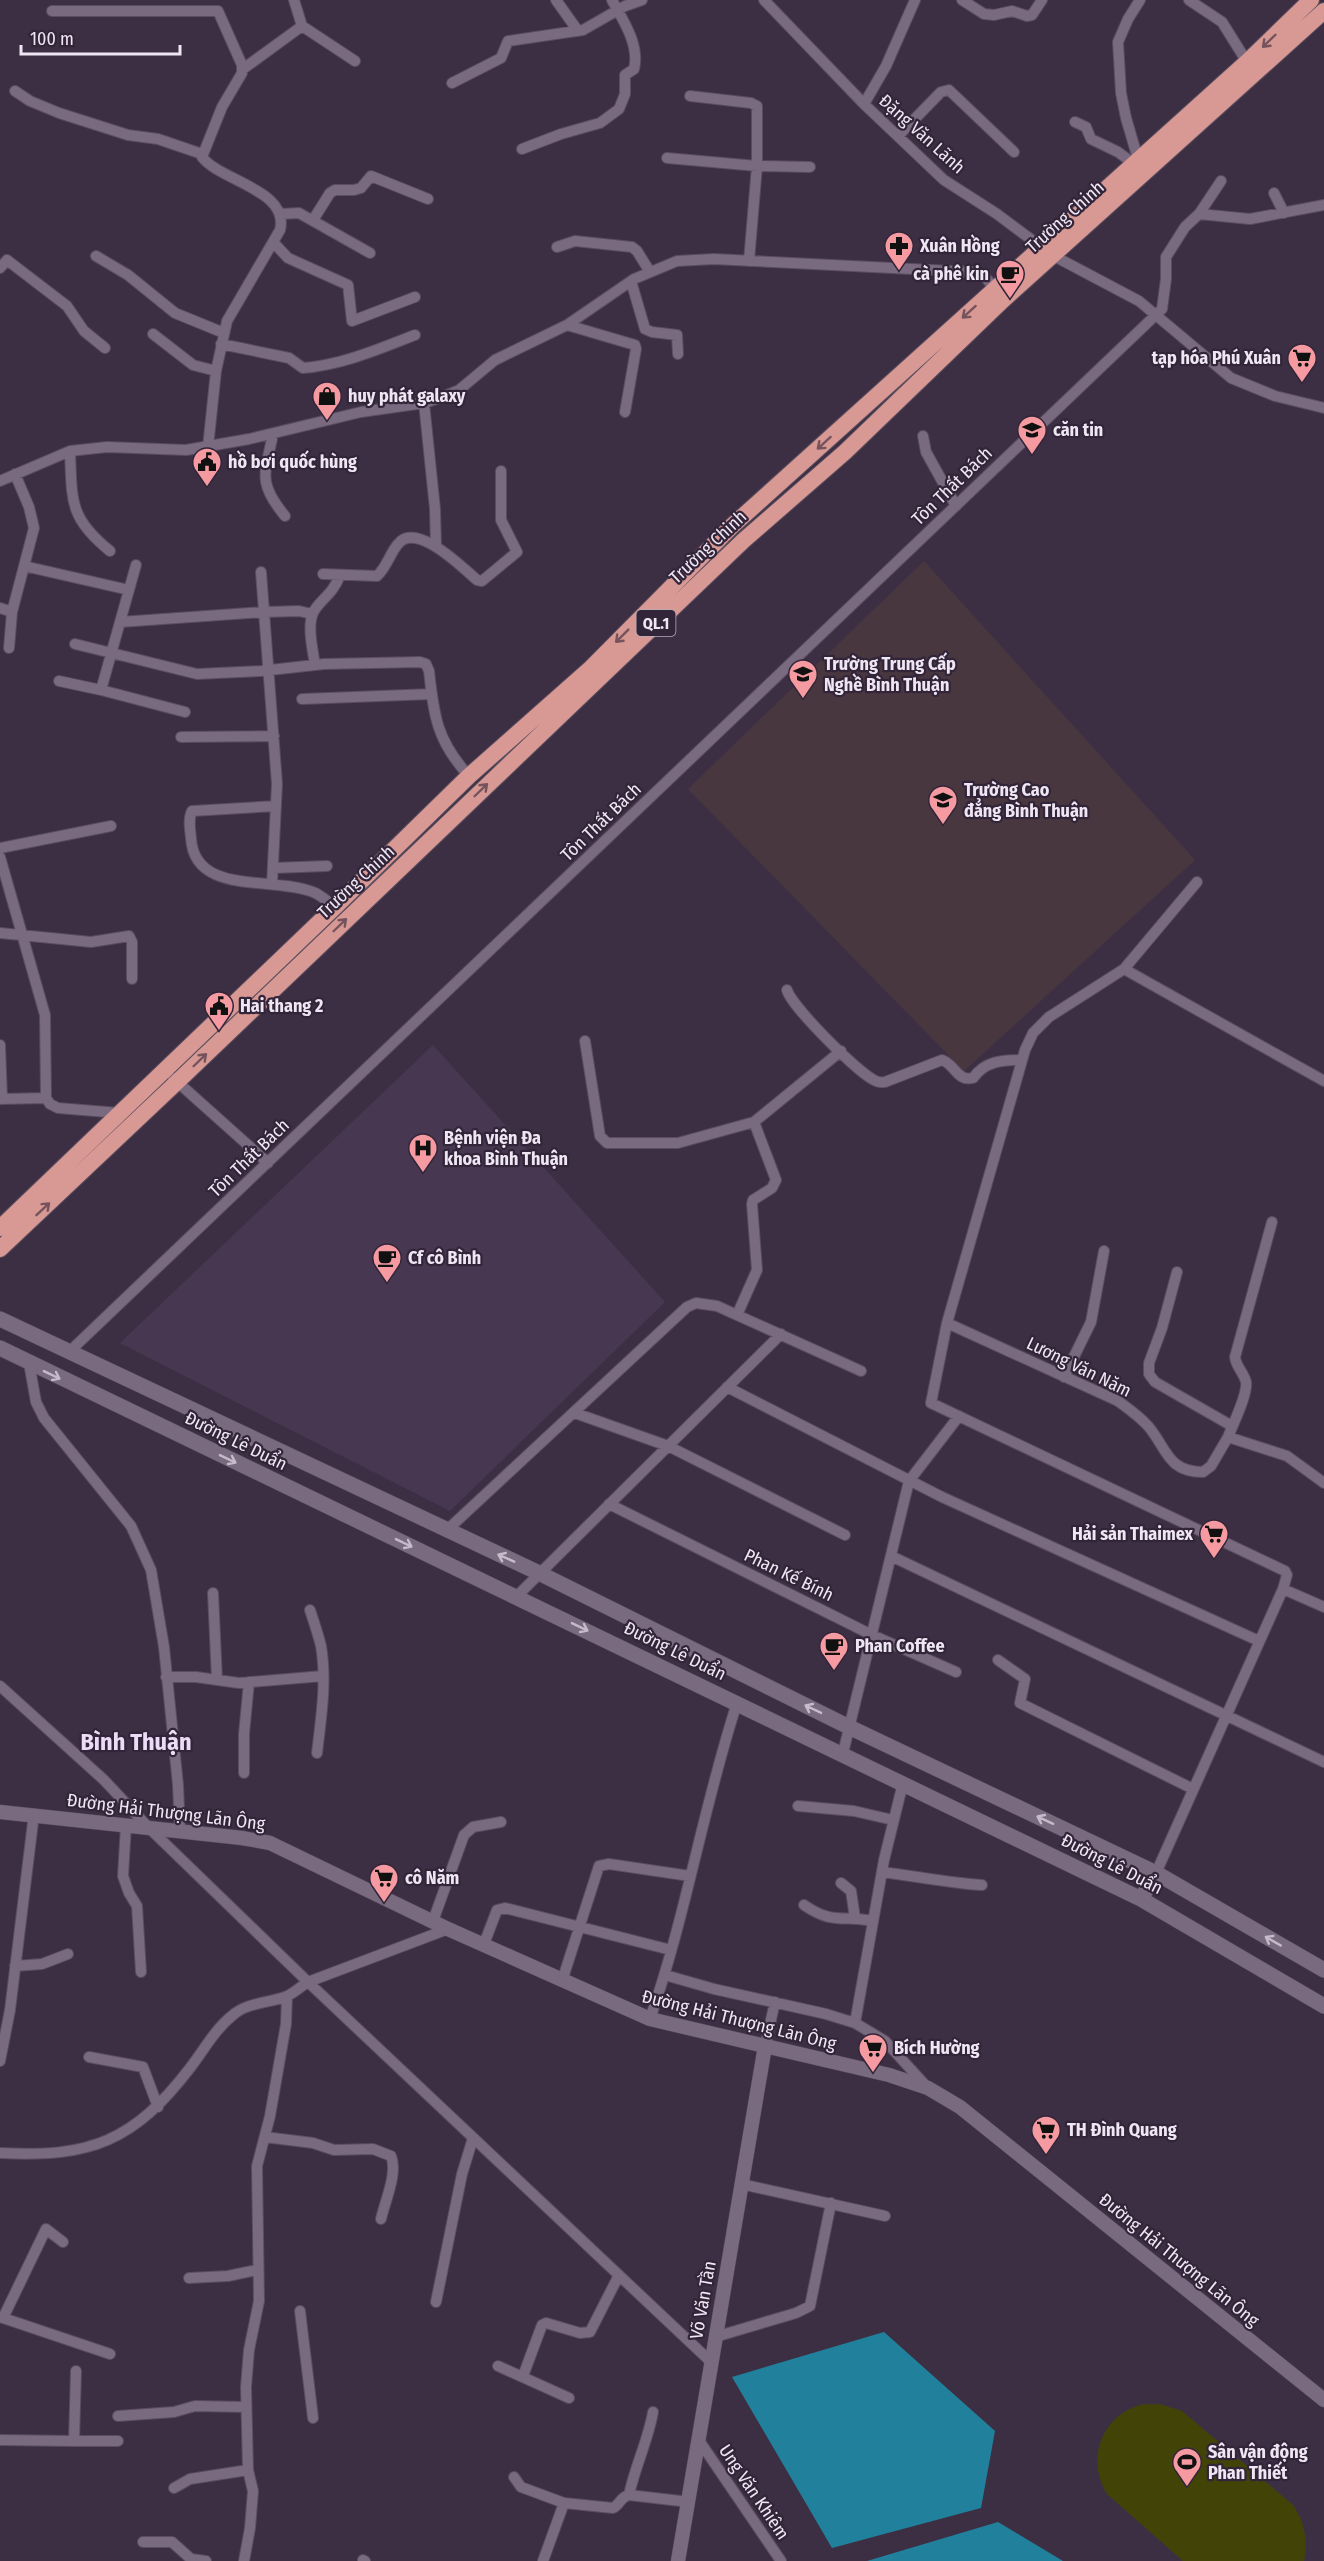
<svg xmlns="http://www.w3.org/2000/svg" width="1324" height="2561" font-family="'Fira Sans Condensed',sans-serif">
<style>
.built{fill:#483750}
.education{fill:#493740}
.green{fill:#424407}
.water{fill:#21819c}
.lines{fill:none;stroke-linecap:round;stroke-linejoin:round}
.minor-casing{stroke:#594d5e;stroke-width:12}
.tertiary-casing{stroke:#594d5e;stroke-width:15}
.secondary-casing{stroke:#594d5e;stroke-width:16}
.trunk-casing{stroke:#594d5e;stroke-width:18}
.minor{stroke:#796a80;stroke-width:10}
.tertiary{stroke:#796a80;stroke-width:14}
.secondary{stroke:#796a80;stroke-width:15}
.trunk{stroke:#d89893;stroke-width:16}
.oneway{stroke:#75535d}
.oneway2{stroke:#c6bbcb}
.labels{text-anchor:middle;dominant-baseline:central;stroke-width:4.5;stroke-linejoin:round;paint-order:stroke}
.shield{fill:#332539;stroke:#b7acbb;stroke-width:1.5}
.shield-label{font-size:16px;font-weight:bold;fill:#efe6f3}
.street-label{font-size:18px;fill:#efe6f3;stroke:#332539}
.poi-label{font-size:18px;font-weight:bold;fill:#efe6f3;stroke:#332539;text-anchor:start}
.district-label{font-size:24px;font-weight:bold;fill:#eddcf5;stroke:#332539}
</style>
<rect width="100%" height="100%" fill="#3d2f43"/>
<path class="built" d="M 433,1045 L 665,1302 L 450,1511 L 120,1343 Z"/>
<path class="education" d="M 924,561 L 1195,860 L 964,1071 L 688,789 Z"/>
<path class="green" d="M 1160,2404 L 1182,2411 L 1293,2505 C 1305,2523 1308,2539 1304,2561 L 1183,2561 L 1107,2494 C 1087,2462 1099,2419 1137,2406 C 1143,2403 1153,2405 1160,2404 Z"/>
<path class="water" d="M 884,2332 L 995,2431 L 981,2508 L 832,2548 L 732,2377 Z
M 998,2522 L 1063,2561 L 867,2561 Z"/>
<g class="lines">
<g class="minor-casing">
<path id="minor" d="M 294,0 L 302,26
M 556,0 L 578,31
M 764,0 L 864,104 L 944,180 L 997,214 L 1052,255 L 1139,301 L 1231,378 L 1275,396 L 1324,408
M 962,0 L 984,14 L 994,15 L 1012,11 L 1027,16 L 1032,15 L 1042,0
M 1189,0 L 1222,22 L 1247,62
M 52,11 L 218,11 L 242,65 L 242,73 L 222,107 L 202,157 C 220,181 290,190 280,230 L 227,321 L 216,371 L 208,447
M 243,69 L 302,26 L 355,61
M 452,83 L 501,58 L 508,41 L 583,30 L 625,6 L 642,0
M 15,91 L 30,101 L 59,113 L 128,135 L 158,139 L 202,154
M 690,96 L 751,103 L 757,106 L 757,166 L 749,261
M 864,104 L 886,66 L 915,0
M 1075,122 L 1086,127 L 1091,139 L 1118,152 L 1134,164
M 898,136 L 941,92 L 949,90 L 1014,152
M 522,149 L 561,134 L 600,123 L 619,109 L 625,94 L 625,75 L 634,69 C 640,45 623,20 612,0
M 667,158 L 757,166 L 810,167
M 1138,159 L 1126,118 L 1121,93 L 1118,42 L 1128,19 L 1140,0
M 1274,193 L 1284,213
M 281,214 L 299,213 L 370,253
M 1199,214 L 1221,181
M 313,220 L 330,193 L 335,190 L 354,190 L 361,188 L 371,176 L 428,199
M 273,242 L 288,258 L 348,285 L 352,321 L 415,297
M 557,247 L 575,241 L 632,247 L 637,251 L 650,272
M 96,256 L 128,275 L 175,313 L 224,333
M 0,268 L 7,260 L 67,306 L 84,331 L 105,348
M 631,281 L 645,329 L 652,332 L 677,335 L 678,354
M 567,325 L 635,345 L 636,349 L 625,412
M 153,334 L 193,365 L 216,371
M 221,344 L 289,358 L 303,368 C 342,365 379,349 415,335
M 424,403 L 435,509 L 436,547
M 273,434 C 265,474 257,482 285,516
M 923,436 L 926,452 L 956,506
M 70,451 C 72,501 69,518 110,551
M 0,481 L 70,451 L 107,447 L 186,450 L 249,439 L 361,412 L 424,403 L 442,397 L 459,390 L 495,360 L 567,325 L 634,279 L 677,261 L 714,259 L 972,272 L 985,277 L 998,292
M 24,566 L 129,590
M 261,572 L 277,784 L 272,884
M 323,574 L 377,576 C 387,567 390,553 398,544 C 416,521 462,567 477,580 L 482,581 L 517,552 L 501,520 L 501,471
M 0,608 L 12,612 L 34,528 L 29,507 L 15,474
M 120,622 L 136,565
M 75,644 L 197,674 L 261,671 L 324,664 L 420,662 L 426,664 L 429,671 C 434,717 437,741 469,776
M 9,648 L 12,612
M 315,665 C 313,651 307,627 313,613 C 319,600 333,595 340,575
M 59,681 L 101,690 L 120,622 L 264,612 L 299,611 L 312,614
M 101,690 L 185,712
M 302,699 L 432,694
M 181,737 L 274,736
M 276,806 L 192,811 C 188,819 190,829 191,838 C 194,896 273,876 313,892 C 321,895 328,902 335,907
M 0,848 L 111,826
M 0,857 L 45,1015 L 46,1098 L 50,1104 L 58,1108 L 119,1113
M 273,868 L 327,866
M 0,933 L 91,942 L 129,936 L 132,942 L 132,979
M 1124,969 L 1324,1081
M 787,990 C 792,1007 859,1074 876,1081 C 880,1083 881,1082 885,1082 L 942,1060 C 955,1064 957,1082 973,1078 C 985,1061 1002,1060 1022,1060
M 585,1041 L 600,1136 L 607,1143 L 678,1143 L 754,1122 L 841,1051
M 0,1045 L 2,1098
M 173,1078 L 268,1163
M 0,1099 L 46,1098
M 1177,1272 L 1162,1328 L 1149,1363 L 1149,1374 L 1155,1382 L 1232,1426
M 737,1315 L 757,1270 L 752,1204 L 753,1200 L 772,1188 L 776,1180 L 754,1122
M 947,1323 L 1118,1401 C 1129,1409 1139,1416 1148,1426 C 1167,1448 1167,1472 1203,1472 L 1211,1466 L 1228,1437 L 1287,1456 L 1324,1483
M 69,1352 L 1162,309 L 1166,279 L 1166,257 L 1185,227 L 1199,214 L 1250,219 L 1324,205
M 29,1363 L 36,1402 L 44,1418 L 131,1526 L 151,1570 L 164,1647 L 178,1785 L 180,1832
M 1064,1377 L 1091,1322 L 1104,1251
M 727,1387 L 942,1497 L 1259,1641
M 575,1413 L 668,1446 L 845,1535
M 1228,1437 C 1233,1424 1248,1394 1246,1382 C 1244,1373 1236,1367 1235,1357 L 1272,1222
M 609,1504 L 872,1635 L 956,1672
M 446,1531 L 687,1307 L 696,1303 L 717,1306 L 861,1371
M 891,1556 L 1324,1762
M 1283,1589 L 1324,1607
M 213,1593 L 217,1680
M 516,1597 L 781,1334
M 310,1610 C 314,1622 318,1634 321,1646 C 327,1682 321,1718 317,1753
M 998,1660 L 1025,1679 L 1020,1703 L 1193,1789
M 166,1677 L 196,1677 L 239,1683 L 323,1676
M 0,1686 L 104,1780 L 149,1828 L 308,1982 L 710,2361
M 843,1753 L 909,1481 L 959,1416
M 244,1773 L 244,1734 L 249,1682
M 798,1806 L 854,1811 L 893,1820
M 126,1825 L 123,1876 L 129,1893 L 137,1906 L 141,1972
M 882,1872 C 916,1876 948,1883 982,1885
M 1156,1873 L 1283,1589 L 1287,1575 L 1285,1571 L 931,1403 L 947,1323 L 1025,1050 L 1033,1033 L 1049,1017 L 1124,969 L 1197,882
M 841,1883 L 851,1891 L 855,1918
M 804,1905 C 833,1925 842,1915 872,1921
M 433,1921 L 464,1835 L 473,1827 L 501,1822
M 484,1944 L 497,1910 L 505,1908 L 671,1950
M 15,1966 L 42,1964 L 68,1954
M 665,1975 L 714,1989 L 826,2014 L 855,2023 L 885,2041 L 927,2087
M 562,1981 L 599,1866 L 609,1864 L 690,1876
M 650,2019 C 686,1916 703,1807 737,1703
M 855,2023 L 884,1860 L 903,1783
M 765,2046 L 775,2002
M 89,2057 L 143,2067 L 158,2107
M 0,2061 L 10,2010 L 34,1814
M 265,2137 L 313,2143 L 334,2150 L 373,2149 L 391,2156 C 398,2173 385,2201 381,2219
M 0,2153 C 91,2158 134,2141 190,2068 C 204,2050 215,2029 233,2015 C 246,2003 268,2003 285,1997 C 293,1994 300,1987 308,1982 L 448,1929
M 741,2184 L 885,2216
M 189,2278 L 228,2276 L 257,2270
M 436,2302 L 462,2174 L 473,2138
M 300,2311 L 313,2418
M 0,2317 L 110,2354
M 3,2318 L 46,2229 L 63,2242
M 715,2337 L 796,2313 L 810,2306 L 831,2203
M 498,2366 L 569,2398
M 523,2376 L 542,2325 L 546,2323 L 580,2333 L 590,2332 L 619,2275
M 118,2416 L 174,2412 L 195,2406 L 246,2407
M 0,2440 L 74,2441 L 76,2371
M 74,2441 L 118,2441
M 700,2442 L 781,2561
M 514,2477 L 521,2487 L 564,2503
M 174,2488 L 190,2479 L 248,2470
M 629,2495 C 635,2466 648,2441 653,2412
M 143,2542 L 172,2542 L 191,2559 L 206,2561
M 363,2560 L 365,2561
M 244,2561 L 250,2528 L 253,2491 L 248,2470 L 246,2387 L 249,2350 L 259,2301 L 257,2166 L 270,2116 L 286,2024 L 287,1996
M 543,2561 L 564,2503 L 613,2508 C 620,2505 620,2497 629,2495 L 689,2502"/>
</g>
<g class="tertiary-casing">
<path id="tertiary" d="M 0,1812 L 242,1838 L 270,1843 L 448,1929 L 650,2019 L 889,2075 L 928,2088 L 960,2107 L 1324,2400
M 678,2561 L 765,2046"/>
</g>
<g class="secondary-casing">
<path id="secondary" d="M 0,1319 L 539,1573 L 849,1727 L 1156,1873 L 1324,1970
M 0,1348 L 1141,1899 L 1324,2006
M 1141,1899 L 1156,1873"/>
</g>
<g class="trunk-casing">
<path id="trunk" d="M 0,1228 L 335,907 L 469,776 L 591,668 L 732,526 L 1247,62 L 1311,0
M 0,1249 L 177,1082 L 744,540 L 845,452 L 1003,300 L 1324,11"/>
</g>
<use href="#minor" class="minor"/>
<use href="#tertiary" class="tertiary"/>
<use href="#secondary" class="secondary"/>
<use href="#trunk" class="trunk"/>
</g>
<defs><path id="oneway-shaft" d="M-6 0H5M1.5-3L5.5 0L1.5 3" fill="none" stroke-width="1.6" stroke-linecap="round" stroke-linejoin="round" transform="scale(1.5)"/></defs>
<g class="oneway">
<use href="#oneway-shaft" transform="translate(1269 41) rotate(136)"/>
<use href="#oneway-shaft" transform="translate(969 312) rotate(138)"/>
<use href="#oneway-shaft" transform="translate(824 443) rotate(138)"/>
<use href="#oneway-shaft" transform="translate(622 636) rotate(135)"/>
<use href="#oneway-shaft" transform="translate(481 790) rotate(-44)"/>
<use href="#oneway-shaft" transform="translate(340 925) rotate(-44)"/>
<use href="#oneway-shaft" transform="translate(200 1060) rotate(-44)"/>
<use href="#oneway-shaft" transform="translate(43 1209) rotate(-43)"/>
</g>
<g class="oneway2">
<use href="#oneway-shaft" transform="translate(52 1375) rotate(26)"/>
<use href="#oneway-shaft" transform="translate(228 1459) rotate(26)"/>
<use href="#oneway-shaft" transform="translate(404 1543) rotate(26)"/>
<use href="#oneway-shaft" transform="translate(506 1558) rotate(-156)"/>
<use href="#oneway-shaft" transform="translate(580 1627) rotate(26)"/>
<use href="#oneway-shaft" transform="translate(813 1709) rotate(-154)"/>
<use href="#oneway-shaft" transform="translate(1045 1820) rotate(-155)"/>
<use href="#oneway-shaft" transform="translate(1273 1941) rotate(-150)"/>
</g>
<defs>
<g id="pharmacy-pin" transform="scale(1.5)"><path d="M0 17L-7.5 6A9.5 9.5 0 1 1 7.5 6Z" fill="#f49aa0" stroke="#332539"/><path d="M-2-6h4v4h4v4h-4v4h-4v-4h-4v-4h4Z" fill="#111"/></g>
<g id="cafe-pin" transform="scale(1.5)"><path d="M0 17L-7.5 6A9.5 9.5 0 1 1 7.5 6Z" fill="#f49aa0" stroke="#332539"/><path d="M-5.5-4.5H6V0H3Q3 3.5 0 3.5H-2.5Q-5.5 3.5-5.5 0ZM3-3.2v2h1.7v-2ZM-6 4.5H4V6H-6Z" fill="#111"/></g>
<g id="supermarket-pin" transform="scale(1.5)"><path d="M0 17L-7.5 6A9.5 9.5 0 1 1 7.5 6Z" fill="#f49aa0" stroke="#332539"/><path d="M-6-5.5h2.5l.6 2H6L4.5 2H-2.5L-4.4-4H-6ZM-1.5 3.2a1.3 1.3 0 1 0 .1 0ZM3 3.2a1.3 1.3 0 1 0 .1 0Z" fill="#111"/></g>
<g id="shop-pin" transform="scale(1.5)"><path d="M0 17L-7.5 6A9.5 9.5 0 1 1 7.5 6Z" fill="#f49aa0" stroke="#332539"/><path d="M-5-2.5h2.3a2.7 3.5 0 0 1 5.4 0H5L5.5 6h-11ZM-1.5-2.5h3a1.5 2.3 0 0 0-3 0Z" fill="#111"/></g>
<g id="school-pin" transform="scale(1.5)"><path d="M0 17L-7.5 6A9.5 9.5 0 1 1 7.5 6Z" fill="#f49aa0" stroke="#332539"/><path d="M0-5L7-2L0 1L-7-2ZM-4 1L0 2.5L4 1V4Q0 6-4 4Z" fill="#111"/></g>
<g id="civic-pin" transform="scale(1.5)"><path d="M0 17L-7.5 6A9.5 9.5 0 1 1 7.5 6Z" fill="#f49aa0" stroke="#332539"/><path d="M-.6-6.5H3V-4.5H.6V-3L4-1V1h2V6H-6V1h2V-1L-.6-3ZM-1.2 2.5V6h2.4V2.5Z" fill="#111"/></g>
<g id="university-pin" transform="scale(1.5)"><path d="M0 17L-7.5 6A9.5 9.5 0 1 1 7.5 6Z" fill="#f49aa0" stroke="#332539"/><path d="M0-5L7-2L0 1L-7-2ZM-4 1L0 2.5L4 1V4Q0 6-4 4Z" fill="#111"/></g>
<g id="hospital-pin" transform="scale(1.5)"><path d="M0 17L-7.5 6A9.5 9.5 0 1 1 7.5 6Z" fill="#f49aa0" stroke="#332539"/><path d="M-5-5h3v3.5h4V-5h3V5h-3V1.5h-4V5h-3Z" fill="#111"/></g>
<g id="stadium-pin" transform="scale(1.5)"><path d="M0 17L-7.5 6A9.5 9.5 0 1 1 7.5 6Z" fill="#f49aa0" stroke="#332539"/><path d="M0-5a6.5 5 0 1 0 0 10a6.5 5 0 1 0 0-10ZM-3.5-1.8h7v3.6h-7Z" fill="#111"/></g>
</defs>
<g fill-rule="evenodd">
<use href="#pharmacy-pin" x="899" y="246"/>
<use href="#cafe-pin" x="1010" y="274"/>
<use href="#supermarket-pin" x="1302" y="358"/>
<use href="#shop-pin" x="327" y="396"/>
<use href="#school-pin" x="1032" y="430"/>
<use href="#civic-pin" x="207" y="462"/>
<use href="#university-pin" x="803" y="674"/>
<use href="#university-pin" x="943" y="800"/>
<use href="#civic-pin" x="219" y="1006"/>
<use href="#hospital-pin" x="423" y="1148"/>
<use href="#cafe-pin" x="387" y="1258"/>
<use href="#supermarket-pin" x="1214" y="1534"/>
<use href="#cafe-pin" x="834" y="1646"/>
<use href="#supermarket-pin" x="384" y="1878"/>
<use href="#supermarket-pin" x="873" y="2048"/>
<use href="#supermarket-pin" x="1046" y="2130"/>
<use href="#stadium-pin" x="1187" y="2462"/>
</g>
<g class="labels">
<rect class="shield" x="636.5" y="610" width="39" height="26" rx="4.5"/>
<g class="shield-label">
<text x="656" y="623">QL.1</text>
</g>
<g class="street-label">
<text transform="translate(922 134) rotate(42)">Đặng Văn Lãnh</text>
<text transform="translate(1065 217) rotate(-42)">Trường Chinh</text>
<text transform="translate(952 486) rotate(-44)">Tôn Thất Bách</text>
<text transform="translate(708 547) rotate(-43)">Trường Chinh</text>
<text transform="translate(601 822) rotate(-44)">Tôn Thất Bách</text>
<text transform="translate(356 882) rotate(-43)">Trường Chinh</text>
<text transform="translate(249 1158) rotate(-44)">Tôn Thất Bách</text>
<text transform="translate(1079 1367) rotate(26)">Lương Văn Năm</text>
<text transform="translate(236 1441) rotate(26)">Đường Lê Duẩn</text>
<text transform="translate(789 1575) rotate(26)">Phan Kế Bính</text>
<text transform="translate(675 1651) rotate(26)">Đường Lê Duẩn</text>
<text transform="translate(166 1812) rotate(7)">Đường Hải Thượng Lãn Ông</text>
<text transform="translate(1112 1864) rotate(27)">Đường Lê Duẩn</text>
<text transform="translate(739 2020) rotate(14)">Đường Hải Thượng Lãn Ông</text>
<text transform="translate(1179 2260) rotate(39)">Đường Hải Thượng Lãn Ông</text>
<text transform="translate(703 2300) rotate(-80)">Võ Văn Tần</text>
<text transform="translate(754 2492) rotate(56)">Ung Văn Khiêm</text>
</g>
<g class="poi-label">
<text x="920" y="246">Xuân Hồng</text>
<text x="989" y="274" text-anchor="end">cà phê kin</text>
<text x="1281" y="358" text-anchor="end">tạp hóa Phú Xuân</text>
<text x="348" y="396">huy phát galaxy</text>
<text x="1053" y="430">căn tin</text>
<text x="228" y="462">hồ bơi quốc hùng</text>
<text x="824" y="664">Trường Trung Cấp<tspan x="824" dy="21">Nghề Bình Thuận</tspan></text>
<text x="964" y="790">Trường Cao<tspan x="964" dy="21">đẳng Bình Thuận</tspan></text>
<text x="240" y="1006">Hai thang 2</text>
<text x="444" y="1138">Bệnh viện Đa<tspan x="444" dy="21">khoa Bình Thuận</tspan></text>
<text x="408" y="1258">Cf cô Bình</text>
<text x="1193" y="1534" text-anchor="end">Hải sản Thaimex</text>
<text x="855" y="1646">Phan Coffee</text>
<text x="405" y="1878">cô Năm</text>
<text x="894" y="2048">Bích Hường</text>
<text x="1067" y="2130">TH Đình Quang</text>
<text x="1208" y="2452">Sân vận động<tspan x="1208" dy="21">Phan Thiết</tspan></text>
</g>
<g class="district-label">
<text x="136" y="1742">Bình Thuận</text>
</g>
</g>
<path d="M21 45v9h159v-9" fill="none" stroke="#efe6f3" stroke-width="3"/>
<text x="30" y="45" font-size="18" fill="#efe6f3" stroke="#332539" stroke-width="4.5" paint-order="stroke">100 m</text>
</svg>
